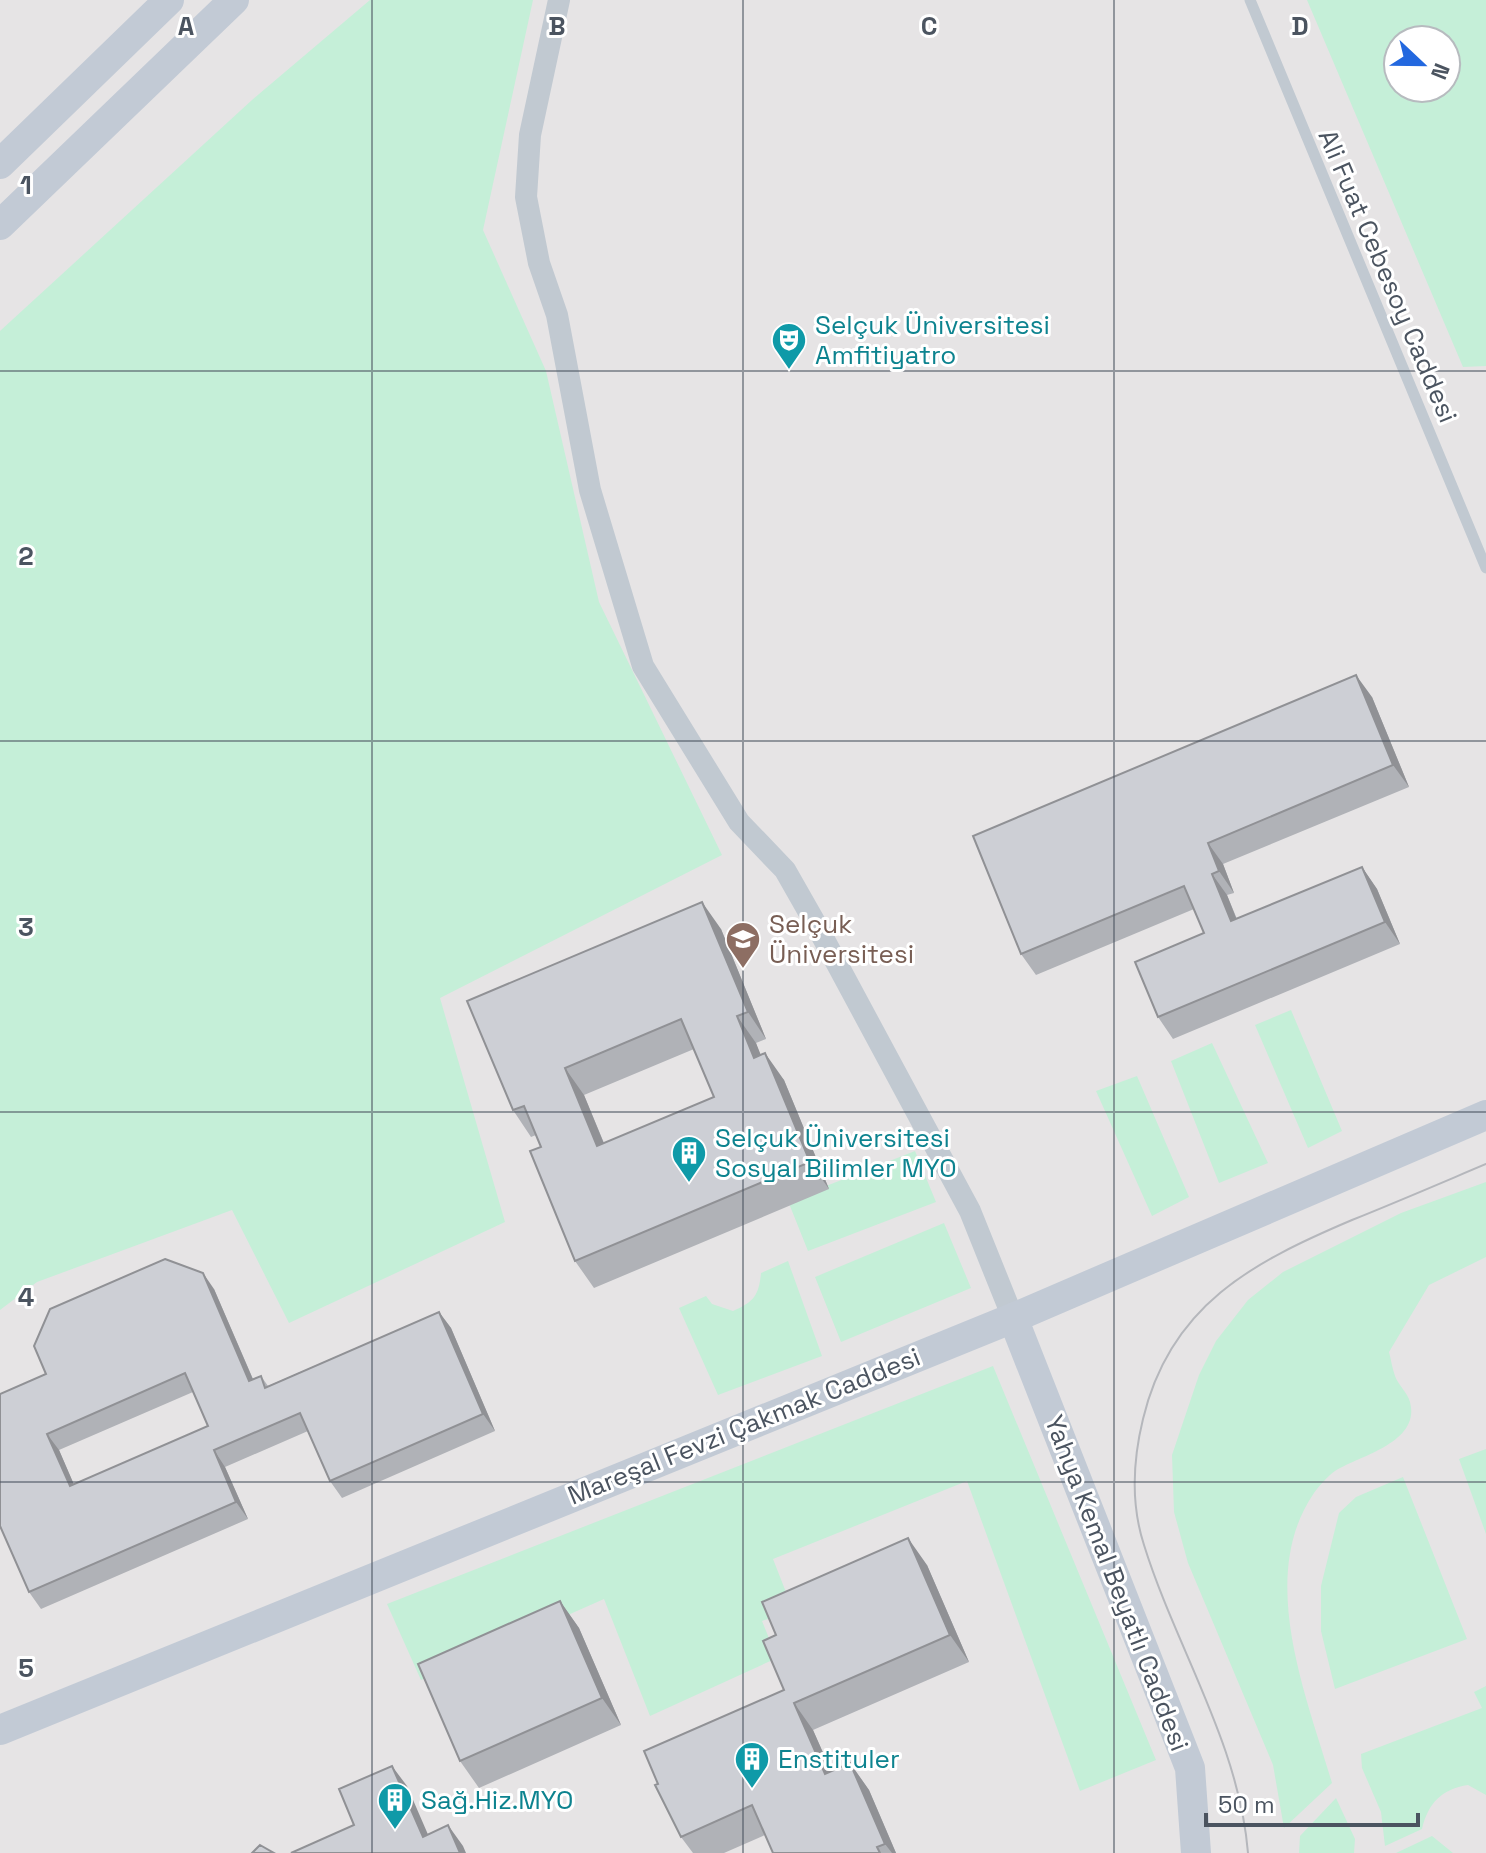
<svg xmlns="http://www.w3.org/2000/svg" width="1486" height="1853" font-family="'Space Grotesk',sans-serif">
<style>
.education{fill:#e6e4e5;fill-rule:evenodd}
.green{fill:#c5efd8;fill-rule:evenodd}
.lines{fill:none;stroke-linecap:round;stroke-linejoin:round}
.lane{stroke:#c1c9d1;stroke-width:11}
.street{stroke:#c1c9d1;stroke-width:22}
.secondary{stroke:#c2cad5;stroke-width:30}
.tram{stroke:#b5b7bc;stroke-width:2}
.wall{fill:#b0b2b7;fill-rule:evenodd}
.shaded-wall{fill:#909195}
.building{fill:#cdcfd5;stroke:#909195;stroke-width:2;fill-rule:evenodd}
.grid{fill:none;stroke:#4b5460;stroke-width:2;stroke-opacity:0.55}
.labels{text-anchor:middle;dominant-baseline:central;stroke-width:6;stroke-linejoin:round;paint-order:stroke}
.street-label{font-size:26px;fill:#4b5460;stroke:#fff}
.culture-label{font-size:26px;fill:#0d838f;stroke:#fff;text-anchor:start}
.education-label{font-size:26px;fill:#785e54;stroke:#fff;text-anchor:start}
.grid-label{font-size:26px;text-anchor:middle;font-weight:bold;fill:#4b5460;stroke:#fff;stroke-width:6;stroke-linejoin:round;paint-order:stroke}
</style>
<rect width="100%" height="100%" fill="#f5f3f3"/>
<path class="education" d="M 0,0 L 1486,0 L 1486,1853 L 0,1853 ZM 1398,40 L 1446,40 L 1446,88 L 1398,88 Z"/>
<path class="green" d="M 370,0 L 533,0 L 483,230 L 546,371 L 599,602 L 722,855 L 440,998 L 505,1222 L 289,1323 L 232,1210 L 37,1282 L 0,1310 L 0,331 L 252,100 Z
M 1307,0 L 1486,0 L 1486,366 L 1463,367 ZM 1398,40 L 1446,40 L 1446,88 L 1398,88 Z
M 1291,1010 L 1342,1131 L 1308,1148 L 1255,1025 Z
M 1212,1043 L 1268,1163 L 1219,1183 L 1171,1061 Z
M 1137,1076 L 1189,1197 L 1152,1216 L 1096,1091 Z
M 915,1151 L 936,1202 L 808,1251 L 788,1201 Z
M 1486,1182 L 1486,1257 L 1429,1285 L 1389,1352 C 1391,1359 1392,1368 1395,1376 C 1398,1385 1408,1393 1410,1402 C 1421,1443 1358,1456 1335,1471 C 1328,1476 1319,1486 1314,1493 C 1256,1577 1307,1697 1332,1783 L 1284,1828 L 1273,1765 L 1188,1563 L 1174,1512 L 1172,1455 L 1199,1375 L 1216,1341 L 1248,1300 L 1283,1272 L 1401,1213 Z
M 944,1223 L 971,1288 L 841,1342 L 815,1277 Z
M 788,1261 L 822,1356 L 718,1395 L 679,1308 L 706,1296 L 712,1304 L 733,1311 C 754,1302 759,1295 761,1273 Z
M 993,1366 L 1156,1760 L 1080,1791 L 967,1481 L 773,1559 L 793,1610 L 762,1621 L 777,1658 L 650,1716 L 604,1599 L 421,1680 L 387,1604 Z
M 1486,1449 L 1486,1534 L 1459,1459 Z
M 1403,1477 L 1467,1639 L 1335,1689 L 1321,1631 L 1321,1586 L 1339,1513 L 1356,1497 Z
M 1486,1686 L 1486,1795 L 1468,1785 C 1442,1789 1428,1803 1422,1829 L 1385,1846 L 1381,1812 L 1362,1768 L 1361,1754 L 1482,1708 L 1474,1692 Z
M 1336,1798 L 1355,1839 L 1354,1853 L 1299,1853 L 1300,1836 Z
M 1432,1836 L 1453,1853 L 1396,1853 Z"/>
<g class="lines">
<path class="lane" d="M 1250,0 L 1486,568"/>
<path class="street" d="M 559,0 L 530,135 L 526,197 L 539,263 L 557,315 L 590,490 L 643,666 L 739,822 L 785,870 L 814,921 L 970,1211 L 1013,1318"/>
<path class="secondary" d="M 0,164 L 169,0
M 0,225 L 234,0
M 1013,1318 L 1190,1768 L 1196,1853
M 0,1730 L 1013,1318 L 1486,1115"/>
<path class="tram" d="M 1248,1853 C 1239,1743 1176,1648 1144,1545 C 1131,1505 1133,1460 1143,1419 C 1170,1305 1253,1262 1352,1220 C 1397,1202 1441,1183 1486,1164"/>
</g>
<path class="wall" d="M 1372,697 L 1409,787 L 1223,864 L 1234,893 L 1227,895 L 1237,919 L 1362,867 L 1377,889 L 1400,944 L 1173,1039 L 1158,1017 L 1204,933 L 1194,909 L 1036,975 L 1021,954 Z
M 721,929 L 766,1039 L 756,1043 L 760,1055 L 784,1080 L 829,1189 L 594,1288 L 575,1261 L 541,1147 L 536,1135 L 531,1137 L 513,1110 ZM 694,1049 L 714,1097 L 604,1143 L 584,1095 Z
M 214,1289 L 253,1379 L 261,1376 L 268,1386 L 439,1312 L 451,1328 L 495,1431 L 342,1498 L 330,1481 L 308,1431 L 225,1467 L 248,1519 L 41,1609 L 29,1592 L 46,1374 ZM 193,1392 L 208,1426 L 74,1485 L 59,1450 Z
M 927,1565 L 969,1662 L 813,1730 L 831,1771 L 850,1763 L 869,1790 L 896,1853 L 773,1853 L 765,1835 L 724,1853 L 693,1853 L 681,1837 L 658,1784 L 784,1690 Z
M 560,1601 L 579,1628 L 621,1725 L 479,1788 L 460,1761 Z"/>
<path class="shaded-wall" d="M 1356,675 L 1372,697 L 1409,787 L 1393,765 Z
M 1208,843 L 1223,864 L 1234,893 L 1219,871 Z
M 1362,867 L 1377,889 L 1400,944 L 1385,922 Z
M 1212,874 L 1227,895 L 1246,943 L 1231,921 Z
M 702,902 L 721,929 L 766,1039 L 748,1012 Z
M 737,1016 L 756,1043 L 773,1085 L 754,1058 Z
M 765,1053 L 784,1080 L 829,1189 L 810,1162 Z
M 565,1068 L 584,1095 L 616,1173 L 597,1146 Z
M 203,1273 L 214,1289 L 261,1398 L 249,1381 Z
M 439,1312 L 451,1328 L 495,1431 L 483,1414 Z
M 47,1434 L 59,1450 L 82,1503 L 70,1486 Z
M 214,1450 L 225,1467 L 248,1519 L 236,1502 Z
M 908,1538 L 927,1565 L 969,1662 L 950,1635 Z
M 560,1601 L 579,1628 L 621,1725 L 602,1698 Z
M 794,1703 L 813,1730 L 844,1800 L 825,1774 Z
M 850,1763 L 869,1790 L 896,1853 L 892,1853 L 885,1844 Z
M 392,1766 L 407,1786 L 436,1853 L 423,1837 Z
M 448,1825 L 463,1846 L 466,1853 L 460,1853 Z"/>
<path class="building" d="M 1356,675 L 1393,765 L 1208,843 L 1219,871 L 1212,874 L 1231,921 L 1362,867 L 1385,922 L 1158,1017 L 1135,962 L 1204,933 L 1184,886 L 1021,954 L 973,836 Z
M 702,902 L 748,1012 L 737,1016 L 754,1058 L 765,1053 L 810,1162 L 575,1261 L 530,1151 L 541,1147 L 524,1106 L 513,1110 L 467,1001 ZM 681,1019 L 714,1097 L 597,1146 L 565,1068 Z
M 165,1259 L 203,1273 L 249,1381 L 261,1376 L 265,1388 L 439,1312 L 483,1414 L 330,1481 L 300,1413 L 214,1450 L 236,1502 L 29,1592 L 0,1526 L 0,1394 L 46,1374 L 34,1346 L 50,1309 ZM 185,1373 L 208,1426 L 70,1486 L 47,1434 Z
M 908,1538 L 950,1635 L 794,1703 L 825,1774 L 850,1763 L 885,1844 L 877,1847 L 880,1853 L 773,1853 L 752,1805 L 681,1837 L 655,1785 L 658,1784 L 644,1751 L 784,1690 L 763,1641 L 776,1635 L 762,1602 Z
M 560,1601 L 602,1698 L 460,1761 L 418,1664 Z
M 392,1766 L 423,1837 L 448,1825 L 460,1853 L 291,1853 L 354,1825 L 339,1789 Z
M 260,1845 L 274,1853 L 252,1853 Z"/>
<path class="grid" d="M 372,0 L 372,1853M 743,0 L 743,1853M 1114,0 L 1114,1853M 0,371 L 1486,371M 0,741 L 1486,741M 0,1112 L 1486,1112M 0,1482 L 1486,1482"/>
<defs>
<g id="theatre-pin" transform="scale(1.8)"><path d="M0 17L-7.5 6A9.5 9.5 0 1 1 7.5 6Z" fill="#0f9aa8" stroke="#fff"/><path d="M-5-5.5Q0-4 5-5.5V0Q5 5 0 6Q-5 5-5 0ZM-3.3-2.5H-1v1.5H-3.3ZM1-2.5H3.3v1.5H1ZM-2.8 1Q0 5.5 2.8 1Z" fill="#fff"/></g>
<g id="university-pin" transform="scale(1.8)"><path d="M0 17L-7.5 6A9.5 9.5 0 1 1 7.5 6Z" fill="#8d6e63" stroke="#fff"/><path d="M0-5L7-2L0 1L-7-2ZM-4 1L0 2.5L4 1V4Q0 6-4 4Z" fill="#fff"/></g>
<g id="building-pin" transform="scale(1.8)"><path d="M0 17L-7.5 6A9.5 9.5 0 1 1 7.5 6Z" fill="#0f9aa8" stroke="#fff"/><path d="M-4-6H4V6H1V3H-1V6H-4ZM-2.5-4.3h1.7v1.8h-1.7ZM.8-4.3h1.7v1.8H.8ZM-2.5-1h1.7V.8h-1.7ZM.8-1h1.7V.8H.8Z" fill="#fff"/></g>
</defs>
<g fill-rule="evenodd">
<use href="#theatre-pin" x="789" y="340"/>
<use href="#university-pin" x="743" y="939"/>
<use href="#building-pin" x="689" y="1153"/>
<use href="#building-pin" x="752" y="1759"/>
<use href="#building-pin" x="395" y="1800"/>
</g>
<g class="labels">
<g class="street-label">
<text transform="translate(1388 276) rotate(67)">Ali Fuat Cebesoy Caddesi</text>
<text transform="translate(744 1426) rotate(-22)">Mareşal Fevzi Çakmak Caddesi</text>
<text transform="translate(1117 1583) rotate(69)">Yahya Kemal Beyatlı Caddesi</text>
</g>
<g class="culture-label">
<text x="815" y="325">Selçuk Üniversitesi<tspan x="815" dy="30">Amfitiyatro</tspan></text>
<text x="715" y="1138">Selçuk Üniversitesi<tspan x="715" dy="30">Sosyal Bilimler MYO</tspan></text>
<text x="778" y="1759">Enstituler</text>
<text x="421" y="1800">Sağ.Hiz.MYO</text>
</g>
<g class="education-label">
<text x="769" y="924">Selçuk<tspan x="769" dy="30">Üniversitesi</tspan></text>
</g>
</g>
<g class="grid-label">
<text x="186" y="35">A</text>
<text x="557" y="35">B</text>
<text x="929" y="35">C</text>
<text x="1300" y="35">D</text>
<text x="26" y="194">1</text>
<text x="26" y="565">2</text>
<text x="26" y="936">3</text>
<text x="26" y="1306">4</text>
<text x="26" y="1677">5</text>
</g>
<g transform="translate(1422 64) rotate(112)"><circle r="38" fill="#ffffff" stroke="#b7bbbf" stroke-width="2"/>
<path d="M0-6L14 30L0 20L-14 30Z" fill="#2368df"/>
<text y="-12" font-size="22" font-weight="bold" text-anchor="middle" fill="#4b5460">N</text>
</g>
<path d="M1206 1813v12h212v-12" fill="none" stroke="#4b5460" stroke-width="4"/>
<text x="1218" y="1813" font-size="24" fill="#4b5460" stroke="#ffffff" stroke-width="6" paint-order="stroke">50 m</text>
</svg>
